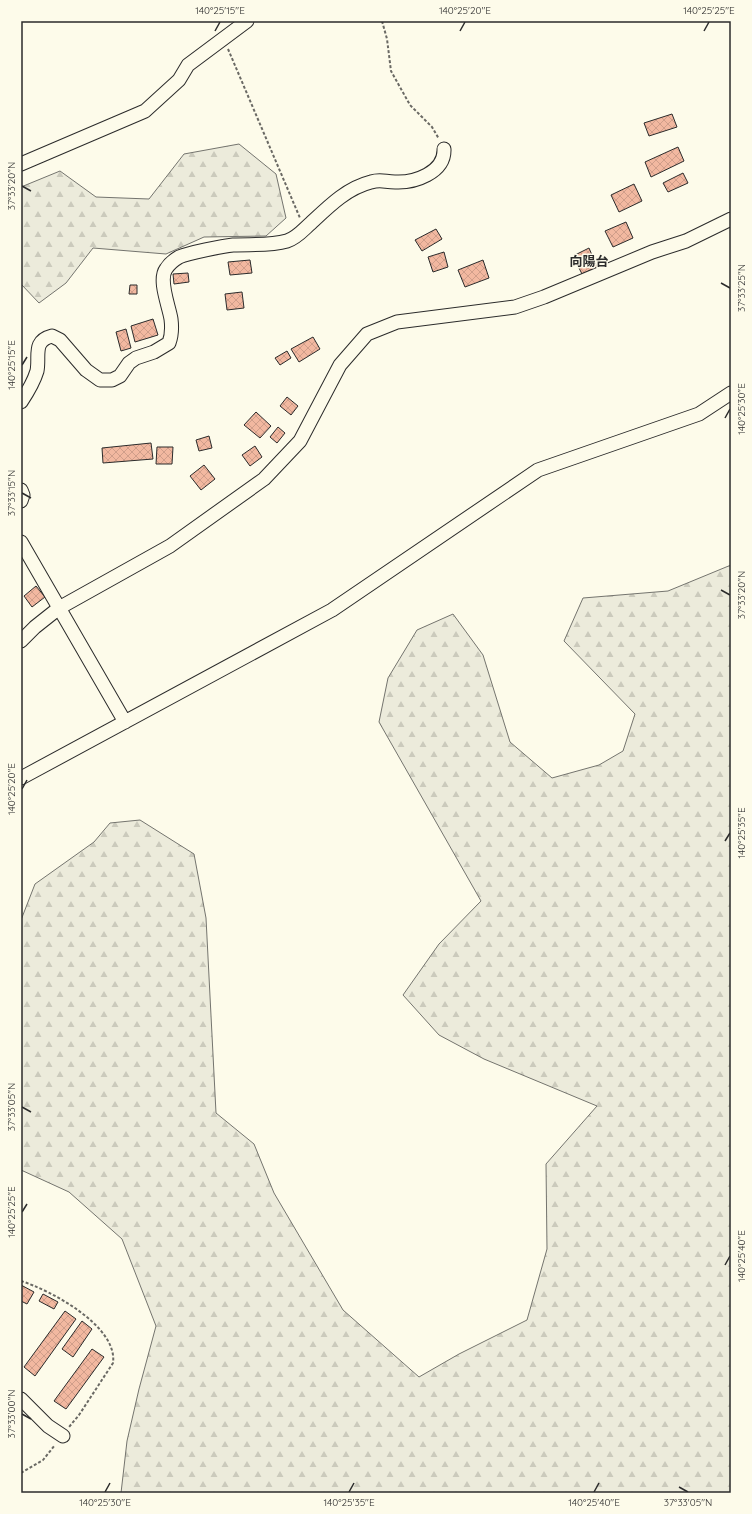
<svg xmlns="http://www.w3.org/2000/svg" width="752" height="1514" font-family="Quicksand,'Noto Sans JP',sans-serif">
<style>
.forest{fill:url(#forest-firs);stroke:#74746e}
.building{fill:url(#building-cross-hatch);stroke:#2b2b2b}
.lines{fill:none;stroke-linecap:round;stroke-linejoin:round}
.minor-casing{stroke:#2b2b2b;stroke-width:15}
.path{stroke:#6a6964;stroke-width:2;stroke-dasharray:3 2;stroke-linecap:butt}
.minor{stroke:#fdfbea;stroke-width:13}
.ticks{fill:none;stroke:#2b2b2b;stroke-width:1.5}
.labels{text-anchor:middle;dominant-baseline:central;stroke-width:3;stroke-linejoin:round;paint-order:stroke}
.quarter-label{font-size:13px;font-weight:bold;fill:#2b2b2b;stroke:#fdfbea}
.neatline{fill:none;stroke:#2b2b2b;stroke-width:1.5}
.ticks-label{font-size:10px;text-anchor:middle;fill:#2b2b2b}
</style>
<defs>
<pattern id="forest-firs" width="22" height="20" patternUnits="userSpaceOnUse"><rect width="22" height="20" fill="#ecebdb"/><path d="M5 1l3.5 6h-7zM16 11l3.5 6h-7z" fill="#cbcabc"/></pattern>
<pattern id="building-cross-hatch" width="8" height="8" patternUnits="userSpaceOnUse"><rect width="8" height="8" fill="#f2b8a0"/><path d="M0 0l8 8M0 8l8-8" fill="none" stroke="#d09e8a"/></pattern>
</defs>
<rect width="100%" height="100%" fill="#fdfbea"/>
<path class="forest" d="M 239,144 L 276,174 L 286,218 L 266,236 L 204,237 L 166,254 L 93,248 L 66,283 L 39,303 L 21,284 L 21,187 L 60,171 L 96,197 L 149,199 L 184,154 Z
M 731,565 L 731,1493 L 121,1493 L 127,1441 L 139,1389 L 156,1326 L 122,1239 L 69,1192 L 21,1170 L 21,920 L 35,884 L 94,842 L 110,823 L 140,820 L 194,854 L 206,918 L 216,1113 L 254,1144 L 274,1193 L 343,1310 L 419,1377 L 459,1354 L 527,1320 L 547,1249 L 546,1164 L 597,1106 L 484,1059 L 439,1035 L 403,995 L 439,944 L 481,901 L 379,722 L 388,678 L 417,630 L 453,614 L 483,655 L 510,742 L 552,778 L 599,765 L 623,751 L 635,714 L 564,641 L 583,598 L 668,591 Z"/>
<path class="building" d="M 672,114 L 677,127 L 649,136 L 644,123 Z
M 678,147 L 684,161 L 651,177 L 645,162 Z
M 683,173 L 688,183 L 668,192 L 663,183 Z
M 634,184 L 642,201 L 619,212 L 611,195 Z
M 626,222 L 633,238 L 613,247 L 605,231 Z
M 436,229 L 442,239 L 422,251 L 415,240 Z
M 589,248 L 597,267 L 582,274 L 573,256 Z
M 444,252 L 448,267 L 433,272 L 428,257 Z
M 250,260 L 252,273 L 230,275 L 228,262 Z
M 483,260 L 489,278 L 465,287 L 458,270 Z
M 188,273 L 189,282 L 174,284 L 173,274 Z
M 130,285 L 137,285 L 137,294 L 129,294 Z
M 242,292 L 244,308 L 227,310 L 225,294 Z
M 153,319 L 158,335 L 135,342 L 131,326 Z
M 126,329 L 131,348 L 121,351 L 116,332 Z
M 313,337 L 320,349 L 299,362 L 291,349 Z
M 287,351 L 291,358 L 280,365 L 275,358 Z
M 287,397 L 298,406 L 291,415 L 280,406 Z
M 256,412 L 271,426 L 260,438 L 244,425 Z
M 278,427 L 285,433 L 277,443 L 270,437 Z
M 209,436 L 212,448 L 199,451 L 196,440 Z
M 151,443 L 153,459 L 103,463 L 102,448 Z
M 255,446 L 262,457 L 250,466 L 242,455 Z
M 157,447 L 173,447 L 172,464 L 156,464 Z
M 204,465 L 215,479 L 201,490 L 190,476 Z
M 36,586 L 45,597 L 32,607 L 24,596 Z
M 21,1285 L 34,1292 L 27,1304 L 21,1301 Z
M 43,1294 L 58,1302 L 54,1309 L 39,1301 Z
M 65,1311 L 76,1319 L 35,1376 L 24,1367 Z
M 82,1321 L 92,1329 L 73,1357 L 62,1349 Z
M 92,1349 L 104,1357 L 66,1409 L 54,1401 Z"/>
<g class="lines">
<g class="minor-casing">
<path id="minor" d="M 21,164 L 145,111 L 179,80 L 188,65 L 247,21
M 21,402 C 27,393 34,381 37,371 C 40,356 32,341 52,336 L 60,340 L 86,370 L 100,380 L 112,380 L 120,376 L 129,363 L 136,358 L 154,352 L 169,343 C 172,335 172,327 171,319 C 169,306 158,280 166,269 C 169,264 174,260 179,257 C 188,253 223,246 233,245 C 251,244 270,246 287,241 C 297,238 304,229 311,223 C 329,206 347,188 371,182 C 381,179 385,182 395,182 C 414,183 445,173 444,149
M 21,490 L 23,495 L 21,501
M 21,542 L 125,722
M 21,641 L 35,627 L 59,608 L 170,546 L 264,479 L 300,441 L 340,365 L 367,334 L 397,322 L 515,307 L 544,297 L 652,252 L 686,241 L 731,219
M 21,778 L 332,610 L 538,470 L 699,414 L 731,393
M 21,1399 L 48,1426 L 63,1436"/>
</g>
<path class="path" d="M 382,21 L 387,39 L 391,71 L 410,105 L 432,127 L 439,139
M 228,49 L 300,218
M 21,1281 C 50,1290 118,1326 113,1363 L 79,1415 L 69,1427
M 21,1473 L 43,1460 L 55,1445"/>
<use href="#minor" class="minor"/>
</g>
<path class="ticks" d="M 215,31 L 220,22M 460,31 L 465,22M 704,31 L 709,22M 22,186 L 31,191M 721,283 L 730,288M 22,365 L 27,357M 725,418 L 730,409M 22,493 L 31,498M 721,590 L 730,595M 22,789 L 27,780M 725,841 L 730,833M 22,1107 L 31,1112M 22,1212 L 27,1204M 725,1265 L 730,1256M 22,1414 L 31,1419M 679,1487 L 688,1492M 105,1492 L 110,1483M 349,1492 L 354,1483M 594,1492 L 599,1483"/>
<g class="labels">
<g class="quarter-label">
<text x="589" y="261">向陽台</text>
</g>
</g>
<rect width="752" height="1514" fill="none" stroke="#fdfbea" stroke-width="44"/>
<rect x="22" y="22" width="708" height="1470" class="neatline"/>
<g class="ticks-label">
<text x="220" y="14">140°25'15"E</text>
<text x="465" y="14">140°25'20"E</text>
<text x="709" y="14">140°25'25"E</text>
<text transform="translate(11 186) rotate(-90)" y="4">37°33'20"N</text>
<text transform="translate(741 288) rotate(-90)" y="4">37°33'25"N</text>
<text transform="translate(11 365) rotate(-90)" y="4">140°25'15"E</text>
<text transform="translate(741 409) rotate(-90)" y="4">140°25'30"E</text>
<text transform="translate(11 493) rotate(-90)" y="4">37°33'15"N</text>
<text transform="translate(741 595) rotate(-90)" y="4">37°33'20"N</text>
<text transform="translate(11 789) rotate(-90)" y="4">140°25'20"E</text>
<text transform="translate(741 833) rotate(-90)" y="4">140°25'35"E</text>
<text transform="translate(11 1107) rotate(-90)" y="4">37°33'05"N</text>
<text transform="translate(11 1212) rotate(-90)" y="4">140°25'25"E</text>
<text transform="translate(741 1256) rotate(-90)" y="4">140°25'40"E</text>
<text transform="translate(11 1414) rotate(-90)" y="4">37°33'00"N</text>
<text x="105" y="1506">140°25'30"E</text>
<text x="349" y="1506">140°25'35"E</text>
<text x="594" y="1506">140°25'40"E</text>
<text x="688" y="1506">37°33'05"N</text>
</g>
</svg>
